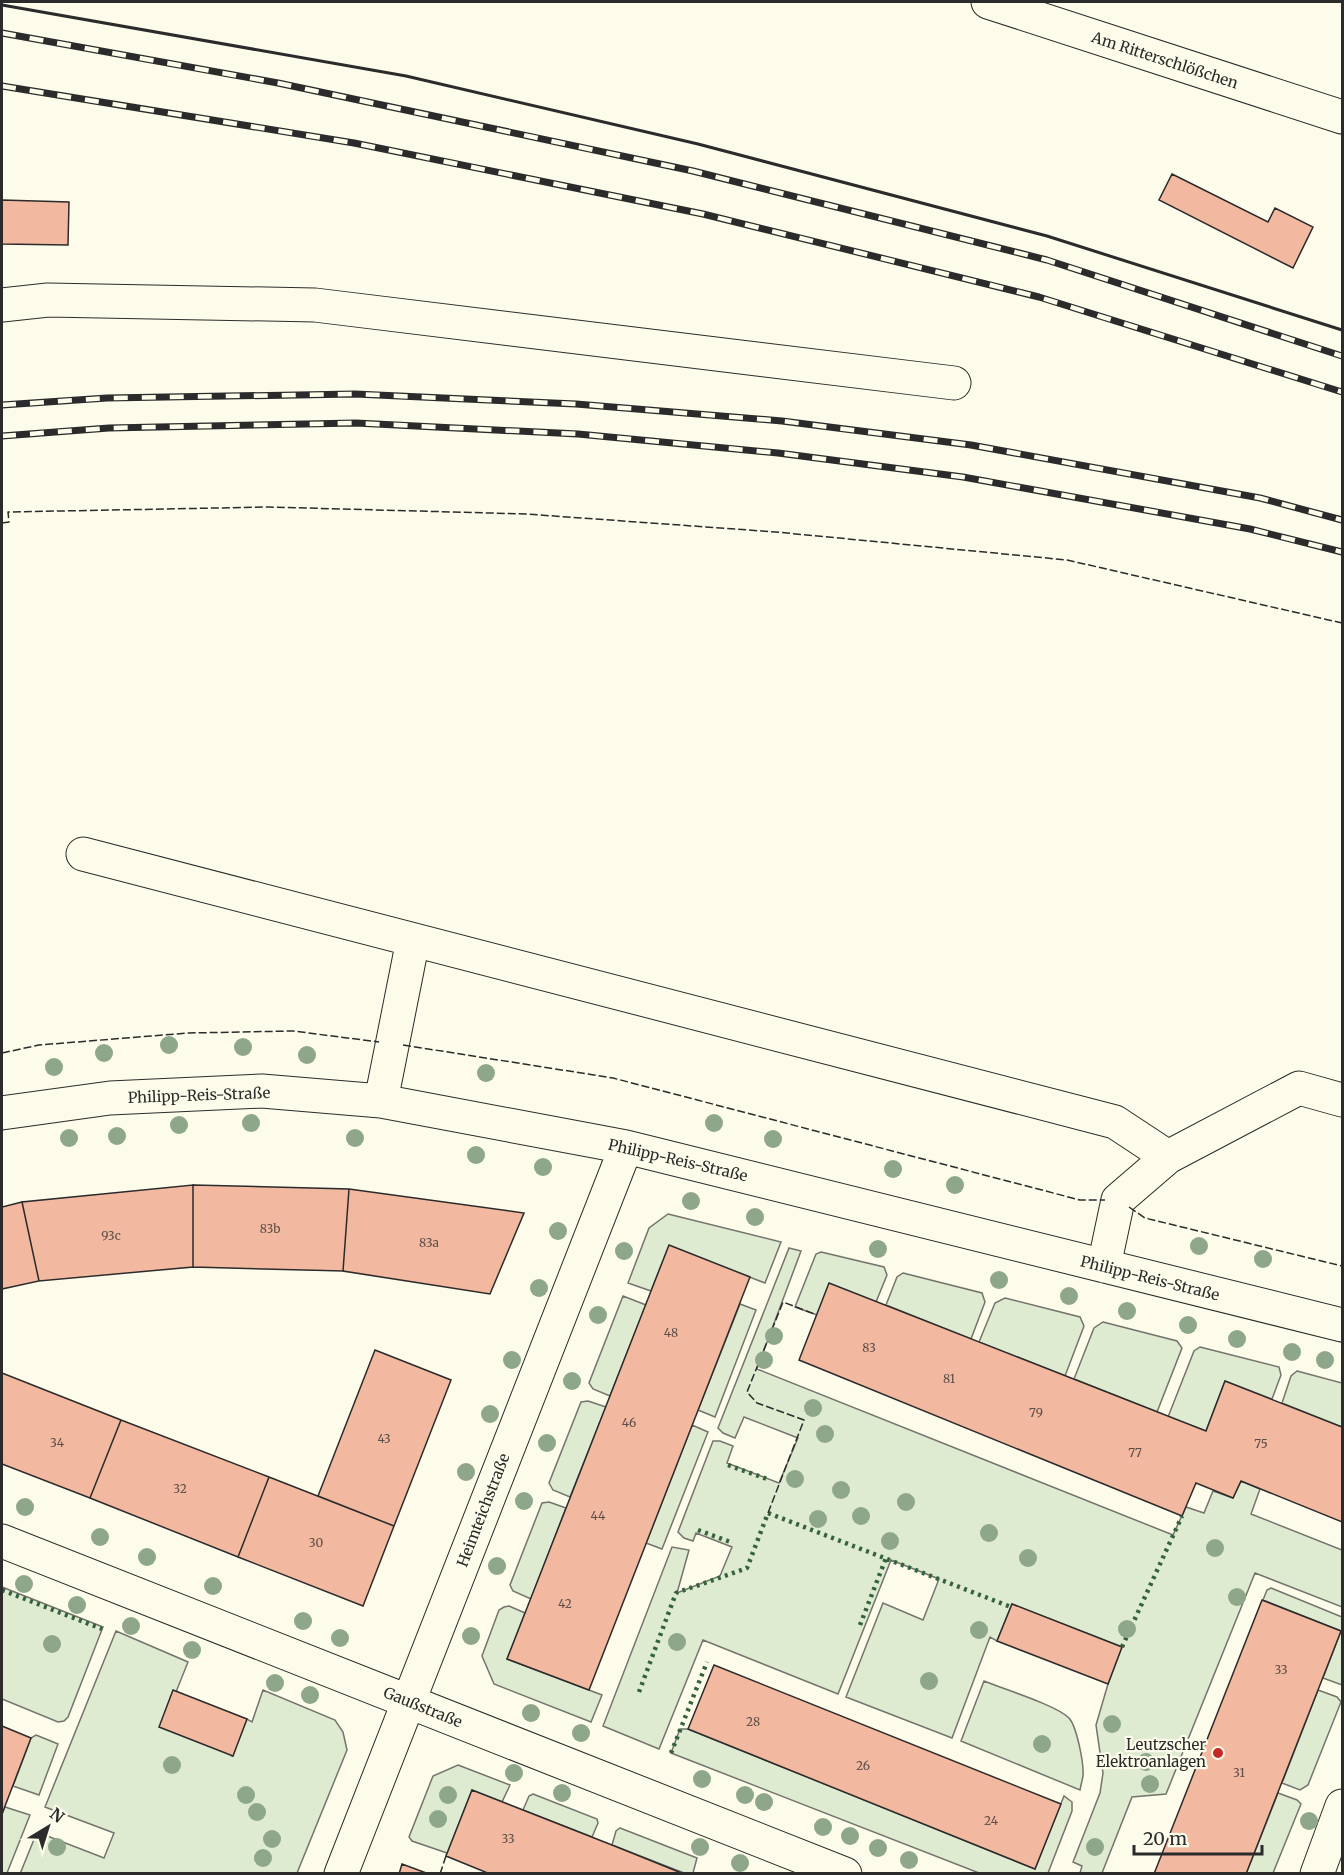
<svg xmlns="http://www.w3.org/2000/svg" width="1344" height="1875" font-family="Merriweather,serif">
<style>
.green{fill:#deebd1;stroke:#74746e;stroke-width:1.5}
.building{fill:#f2b8a0;stroke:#2b2b2b;stroke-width:1.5}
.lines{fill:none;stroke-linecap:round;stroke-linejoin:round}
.minor-casing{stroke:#2b2b2b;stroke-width:35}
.major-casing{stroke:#2b2b2b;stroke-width:35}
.minor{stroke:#fdfbea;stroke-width:33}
.major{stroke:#fdfbea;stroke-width:33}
.rail-casing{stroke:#2b2b2b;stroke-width:7}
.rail{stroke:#fdfbea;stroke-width:4.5;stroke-dasharray:14;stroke-linecap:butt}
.hedge{stroke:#34623c;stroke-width:4.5;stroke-dasharray:3 4.5;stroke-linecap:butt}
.fence{stroke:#2b2b2b;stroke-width:1.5;stroke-dasharray:8 3;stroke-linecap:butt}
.wall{stroke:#2b2b2b;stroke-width:3}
.tree{fill:#8ea78a}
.poi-dot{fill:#c62828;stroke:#fdfbea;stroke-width:2}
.labels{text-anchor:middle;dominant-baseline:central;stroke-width:4.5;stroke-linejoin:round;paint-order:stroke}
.number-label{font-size:12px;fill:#5d4e48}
.street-label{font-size:15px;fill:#2b2b2b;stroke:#fdfbea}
.poi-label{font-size:15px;fill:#2b2b2b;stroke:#fdfbea;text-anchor:end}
</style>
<rect width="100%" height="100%" fill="#fdfbea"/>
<path class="green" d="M 668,1214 L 781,1242 L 765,1283 L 669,1246 L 651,1291 L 628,1283 L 649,1228 Z
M 789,1248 L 801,1251 L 757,1369 L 1173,1535 L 1186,1507 L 1204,1513 L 1213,1491 L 1233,1498 L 1241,1481 L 1260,1489 L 1251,1514 L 1342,1550 L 1342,1607 L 1255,1573 L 1166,1794 L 1132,1797 L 1102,1873 L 1080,1873 L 1082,1866 L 1073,1862 L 1100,1793 L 1103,1773 L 1096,1725 L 1108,1684 L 1122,1647 L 1012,1604 L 997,1641 L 990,1637 L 952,1738 L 846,1697 L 883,1603 L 923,1620 L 939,1579 L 891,1560 L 838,1694 L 703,1640 L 659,1749 L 603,1726 L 672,1547 L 689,1550 L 677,1593 L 720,1576 L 732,1547 L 696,1533 L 693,1541 L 684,1538 L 678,1532 L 713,1441 L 720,1441 L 733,1446 L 727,1463 L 779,1483 L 798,1438 L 744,1417 L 735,1438 L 723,1433 L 718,1428 Z
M 821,1252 L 884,1267 L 887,1275 L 876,1302 L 817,1315 L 795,1307 L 816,1254 Z
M 903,1273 L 982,1293 L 985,1302 L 971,1339 L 886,1305 L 897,1277 Z
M 623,1296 L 646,1305 L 610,1396 L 593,1389 L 589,1383 Z
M 1005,1298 L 1080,1317 L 1084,1326 L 1065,1376 L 979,1342 L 995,1303 Z
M 740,1304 L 756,1310 L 715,1417 L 698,1410 Z
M 1103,1322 L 1177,1341 L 1182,1348 L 1157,1412 L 1074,1379 L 1094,1328 Z
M 1200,1347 L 1279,1367 L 1281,1375 L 1272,1399 L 1225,1381 L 1206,1431 L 1168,1417 L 1194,1351 Z
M 1297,1371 L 1342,1383 L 1342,1427 L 1282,1403 L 1291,1376 Z
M 588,1401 L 606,1407 L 570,1497 L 553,1490 L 549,1483 L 581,1402 Z
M 692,1425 L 708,1432 L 662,1549 L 646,1543 Z
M 549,1502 L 566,1508 L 531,1599 L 513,1591 L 510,1585 L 542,1503 Z
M 2,1587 L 103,1627 L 68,1717 L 64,1721 L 58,1722 L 2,1699 Z
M 1271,1588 L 1342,1617 L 1342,1685 L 1323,1678 L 1341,1631 L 1263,1600 L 1267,1590 Z
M 509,1606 L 525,1613 L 507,1659 L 602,1695 L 591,1722 L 494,1684 L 482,1656 L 499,1610 L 504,1607 Z
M 116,1631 L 188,1662 L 176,1692 L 232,1756 L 247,1719 L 252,1722 L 263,1690 L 335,1720 L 343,1732 L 347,1750 L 297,1873 L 20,1874 L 37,1832 L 104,1858 L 114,1833 L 45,1807 Z
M 984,1681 C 1003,1689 1056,1705 1069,1718 C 1077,1727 1084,1764 1083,1776 C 1082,1781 1081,1785 1080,1790 L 961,1741 Z
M 1318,1690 L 1337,1697 L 1341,1702 L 1308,1785 L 1300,1790 L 1282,1783 Z
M 680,1729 L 688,1729 L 1035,1869 L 1064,1796 L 1072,1802 L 1072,1811 L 1048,1873 L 979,1873 L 671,1753 Z
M 36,1735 L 58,1744 L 39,1795 L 13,1786 L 31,1738 Z
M 458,1765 L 510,1785 L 502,1802 L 472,1790 L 446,1856 L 447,1853 L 412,1841 L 409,1837 L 433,1776 Z
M 1278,1793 L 1297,1800 L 1301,1804 L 1273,1873 L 1246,1874 Z
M 533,1794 L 597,1819 L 598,1823 L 592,1837 L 523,1810 L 529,1796 Z
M 5,1807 L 30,1815 L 7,1873 L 2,1873 L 2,1814 Z
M 620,1828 L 697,1858 L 693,1873 L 684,1873 L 612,1845 L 616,1831 Z"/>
<path class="building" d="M 1172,174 L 1268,222 L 1275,208 L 1313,227 L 1293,268 L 1159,200 Z
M 2,200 L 69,202 L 68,245 L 2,244 Z
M 193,1185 L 349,1189 L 343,1271 L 193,1267 Z
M 193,1185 L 193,1267 L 39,1281 L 22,1202 Z
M 349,1189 L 524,1213 L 490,1294 L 343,1271 Z
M 22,1202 L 39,1281 L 2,1289 L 2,1207 Z
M 669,1245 L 750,1277 L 589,1690 L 507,1659 Z
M 829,1283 L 1206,1431 L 1225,1381 L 1342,1427 L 1342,1522 L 1241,1481 L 1233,1498 L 1196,1483 L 1182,1516 L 799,1360 Z
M 375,1350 L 451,1380 L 394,1526 L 318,1496 Z
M 2,1373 L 121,1420 L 90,1498 L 2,1464 Z
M 121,1420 L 269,1477 L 238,1557 L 90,1498 Z
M 269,1477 L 394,1526 L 363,1606 L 238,1557 Z
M 1262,1600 L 1341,1631 L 1318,1690 L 1246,1874 L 1154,1874 Z
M 1012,1604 L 1122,1647 L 1108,1684 L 997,1641 Z
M 714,1665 L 1061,1804 L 1035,1869 L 688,1729 Z
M 173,1690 L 247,1719 L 233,1756 L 159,1727 Z
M 2,1726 L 31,1738 L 2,1814 Z
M 472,1790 L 612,1845 L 684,1874 L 490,1874 L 446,1856 Z
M 402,1864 L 429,1874 L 399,1874 Z"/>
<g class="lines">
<g class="minor-casing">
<path id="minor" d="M 2,305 L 48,300 L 315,305 L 954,383
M 83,854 L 1115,1122 L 1168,1157
M 381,1101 L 413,940
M 2,1113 L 110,1098 L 262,1091 L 381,1101 L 626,1147 L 1342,1325
M 1104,1266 L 1118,1200 L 1168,1157 L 1299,1088 L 1342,1100
M 2,1541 L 845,1874
M 341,1874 L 626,1147
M 1317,1874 L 1342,1806"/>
</g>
<g class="major-casing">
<path id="major" d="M 988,2 L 1342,117"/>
</g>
<use href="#minor" class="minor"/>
<use href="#major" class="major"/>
<g class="rail-casing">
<path id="rail" d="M 2,33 L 278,83 L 693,171 L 1047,260 L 1342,356
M 2,86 L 354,143 L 703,214 L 1039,297 L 1342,392
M 2,405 L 107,398 L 355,394 L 576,404 L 782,421 L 971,445 L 1260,498 L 1342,520
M 2,436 L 109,428 L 356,423 L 578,434 L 778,453 L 963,477 L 1250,529 L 1342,552"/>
</g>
<use href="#rail" class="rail"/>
<path class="hedge" d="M 728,1465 L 767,1479
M 698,1530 L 733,1543
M 2,1590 L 102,1629
M 860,1625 L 886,1558
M 1122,1647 L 1182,1516
M 639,1692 L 676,1593 L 747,1568 L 768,1513 L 1011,1607
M 671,1753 L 707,1662"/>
<path class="fence" d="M 2,523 L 9,522 L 8,512 L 269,507 L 526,514 L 776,532 L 1067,560 L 1342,623
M 403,1045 L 613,1078 L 1080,1200 L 1105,1200
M 2,1053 L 39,1045 L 189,1033 L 293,1031 L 379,1042
M 1129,1207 L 1145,1218 L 1342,1266
M 768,1513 L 804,1420 L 757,1403 L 747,1392 L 783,1302 L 817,1315
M 440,1874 L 446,1856"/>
<path class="wall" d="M 2,5 L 406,76 L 698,144 L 1047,236 L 1342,330"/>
</g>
<g class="tree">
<circle cx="169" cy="1045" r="9"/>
<circle cx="243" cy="1047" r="9"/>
<circle cx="104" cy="1053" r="9"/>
<circle cx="307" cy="1055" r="9"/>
<circle cx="54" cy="1067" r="9"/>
<circle cx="486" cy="1073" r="9"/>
<circle cx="251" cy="1123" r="9"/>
<circle cx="714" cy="1123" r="9"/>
<circle cx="179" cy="1125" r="9"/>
<circle cx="117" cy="1136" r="9"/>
<circle cx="69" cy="1138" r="9"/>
<circle cx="355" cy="1138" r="9"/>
<circle cx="773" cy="1139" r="9"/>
<circle cx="476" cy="1155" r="9"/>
<circle cx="543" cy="1167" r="9"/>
<circle cx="893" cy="1169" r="9"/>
<circle cx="955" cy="1185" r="9"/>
<circle cx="691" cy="1201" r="9"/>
<circle cx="755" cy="1217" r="9"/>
<circle cx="558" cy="1231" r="9"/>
<circle cx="1199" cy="1246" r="9"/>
<circle cx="878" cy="1249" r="9"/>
<circle cx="624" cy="1251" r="9"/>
<circle cx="1263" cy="1259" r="9"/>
<circle cx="999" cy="1280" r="9"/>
<circle cx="539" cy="1288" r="9"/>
<circle cx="1069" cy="1296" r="9"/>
<circle cx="1127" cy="1311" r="9"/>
<circle cx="598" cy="1315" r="9"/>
<circle cx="1188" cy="1325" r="9"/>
<circle cx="774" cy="1336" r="9"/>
<circle cx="1237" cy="1339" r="9"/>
<circle cx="1292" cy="1352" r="9"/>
<circle cx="512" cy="1360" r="9"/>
<circle cx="764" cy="1360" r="9"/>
<circle cx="1325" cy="1360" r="9"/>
<circle cx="572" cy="1381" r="9"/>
<circle cx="813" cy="1408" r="9"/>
<circle cx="490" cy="1414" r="9"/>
<circle cx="825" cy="1434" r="9"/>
<circle cx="547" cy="1443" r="9"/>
<circle cx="466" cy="1472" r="9"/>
<circle cx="795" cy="1479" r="9"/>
<circle cx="841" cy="1490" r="9"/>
<circle cx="524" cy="1501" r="9"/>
<circle cx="906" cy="1502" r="9"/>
<circle cx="25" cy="1507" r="9"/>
<circle cx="861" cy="1516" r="9"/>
<circle cx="818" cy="1519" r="9"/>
<circle cx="989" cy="1533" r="9"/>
<circle cx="100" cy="1537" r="9"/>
<circle cx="890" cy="1541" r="9"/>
<circle cx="1215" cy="1548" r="9"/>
<circle cx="147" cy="1557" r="9"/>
<circle cx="1028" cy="1558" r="9"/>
<circle cx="497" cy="1566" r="9"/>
<circle cx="24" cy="1584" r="9"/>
<circle cx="213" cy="1586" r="9"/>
<circle cx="1237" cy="1597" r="9"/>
<circle cx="77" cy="1605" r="9"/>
<circle cx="303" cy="1621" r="9"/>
<circle cx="131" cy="1626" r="9"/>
<circle cx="1127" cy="1629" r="9"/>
<circle cx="979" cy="1630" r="9"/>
<circle cx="471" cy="1636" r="9"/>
<circle cx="340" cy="1638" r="9"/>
<circle cx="677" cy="1642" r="9"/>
<circle cx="52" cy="1644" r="9"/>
<circle cx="192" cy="1650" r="9"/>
<circle cx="929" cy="1681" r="9"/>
<circle cx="275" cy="1683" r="9"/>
<circle cx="310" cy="1695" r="9"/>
<circle cx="531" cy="1713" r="9"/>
<circle cx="1112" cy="1724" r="9"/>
<circle cx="581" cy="1733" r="9"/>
<circle cx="1042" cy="1744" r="9"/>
<circle cx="1146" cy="1762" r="9"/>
<circle cx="172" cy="1765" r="9"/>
<circle cx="514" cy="1773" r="9"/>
<circle cx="702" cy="1779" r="9"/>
<circle cx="1150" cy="1784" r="9"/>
<circle cx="562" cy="1793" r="9"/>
<circle cx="246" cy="1795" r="9"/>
<circle cx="448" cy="1795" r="9"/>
<circle cx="745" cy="1795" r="9"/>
<circle cx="764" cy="1802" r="9"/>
<circle cx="257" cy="1812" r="9"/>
<circle cx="438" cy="1819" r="9"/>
<circle cx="1309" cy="1821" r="9"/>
<circle cx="823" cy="1827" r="9"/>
<circle cx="850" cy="1836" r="9"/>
<circle cx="272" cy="1839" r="9"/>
<circle cx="57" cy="1847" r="9"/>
<circle cx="700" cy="1847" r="9"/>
<circle cx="1095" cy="1847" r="9"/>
<circle cx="878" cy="1848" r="9"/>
<circle cx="263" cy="1858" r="9"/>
<circle cx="909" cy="1860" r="9"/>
<circle cx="740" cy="1863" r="9"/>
</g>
<circle class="poi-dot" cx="1218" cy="1753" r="6"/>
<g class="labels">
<g class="number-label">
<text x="270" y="1228">83b</text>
<text x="111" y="1235">93c</text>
<text x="429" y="1242">83a</text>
<text x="671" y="1332">48</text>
<text x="869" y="1347">83</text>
<text x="949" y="1378">81</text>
<text x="1036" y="1412">79</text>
<text x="629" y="1422">46</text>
<text x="384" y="1438">43</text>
<text x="57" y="1442">34</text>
<text x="1261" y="1443">75</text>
<text x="1135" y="1452">77</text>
<text x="180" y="1488">32</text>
<text x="598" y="1515">44</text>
<text x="316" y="1542">30</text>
<text x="565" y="1603">42</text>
<text x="1281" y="1669">33</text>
<text x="753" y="1721">28</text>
<text x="863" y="1765">26</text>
<text x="1239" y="1772">31</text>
<text x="991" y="1820">24</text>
<text x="508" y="1838">33</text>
</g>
<g class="street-label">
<text transform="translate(1165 60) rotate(18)">Am Ritterschlößchen</text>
<text transform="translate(199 1095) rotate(-2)">Philipp-Reis-Straße</text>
<text transform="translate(678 1160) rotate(13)">Philipp-Reis-Straße</text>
<text transform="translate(1150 1278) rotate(14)">Philipp-Reis-Straße</text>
<text transform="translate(483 1510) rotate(-69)">Heimteichstraße</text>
<text transform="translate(423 1707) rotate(22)">Gaußstraße</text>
</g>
<g class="poi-label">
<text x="1206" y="1744">Leutzscher<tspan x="1206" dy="17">Elektroanlagen</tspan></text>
</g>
</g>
<rect width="1344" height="1875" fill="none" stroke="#2b2b2b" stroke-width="6"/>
<g transform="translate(48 1827) rotate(38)" stroke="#fdfbea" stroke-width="4.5" paint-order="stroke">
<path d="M0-4.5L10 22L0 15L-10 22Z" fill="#2b2b2b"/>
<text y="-9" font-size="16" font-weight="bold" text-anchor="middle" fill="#2b2b2b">N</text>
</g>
<path d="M1134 1845v9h128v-9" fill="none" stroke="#2b2b2b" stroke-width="3"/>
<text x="1143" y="1845" font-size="18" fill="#2b2b2b" stroke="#fdfbea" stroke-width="4.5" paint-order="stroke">20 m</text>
</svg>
